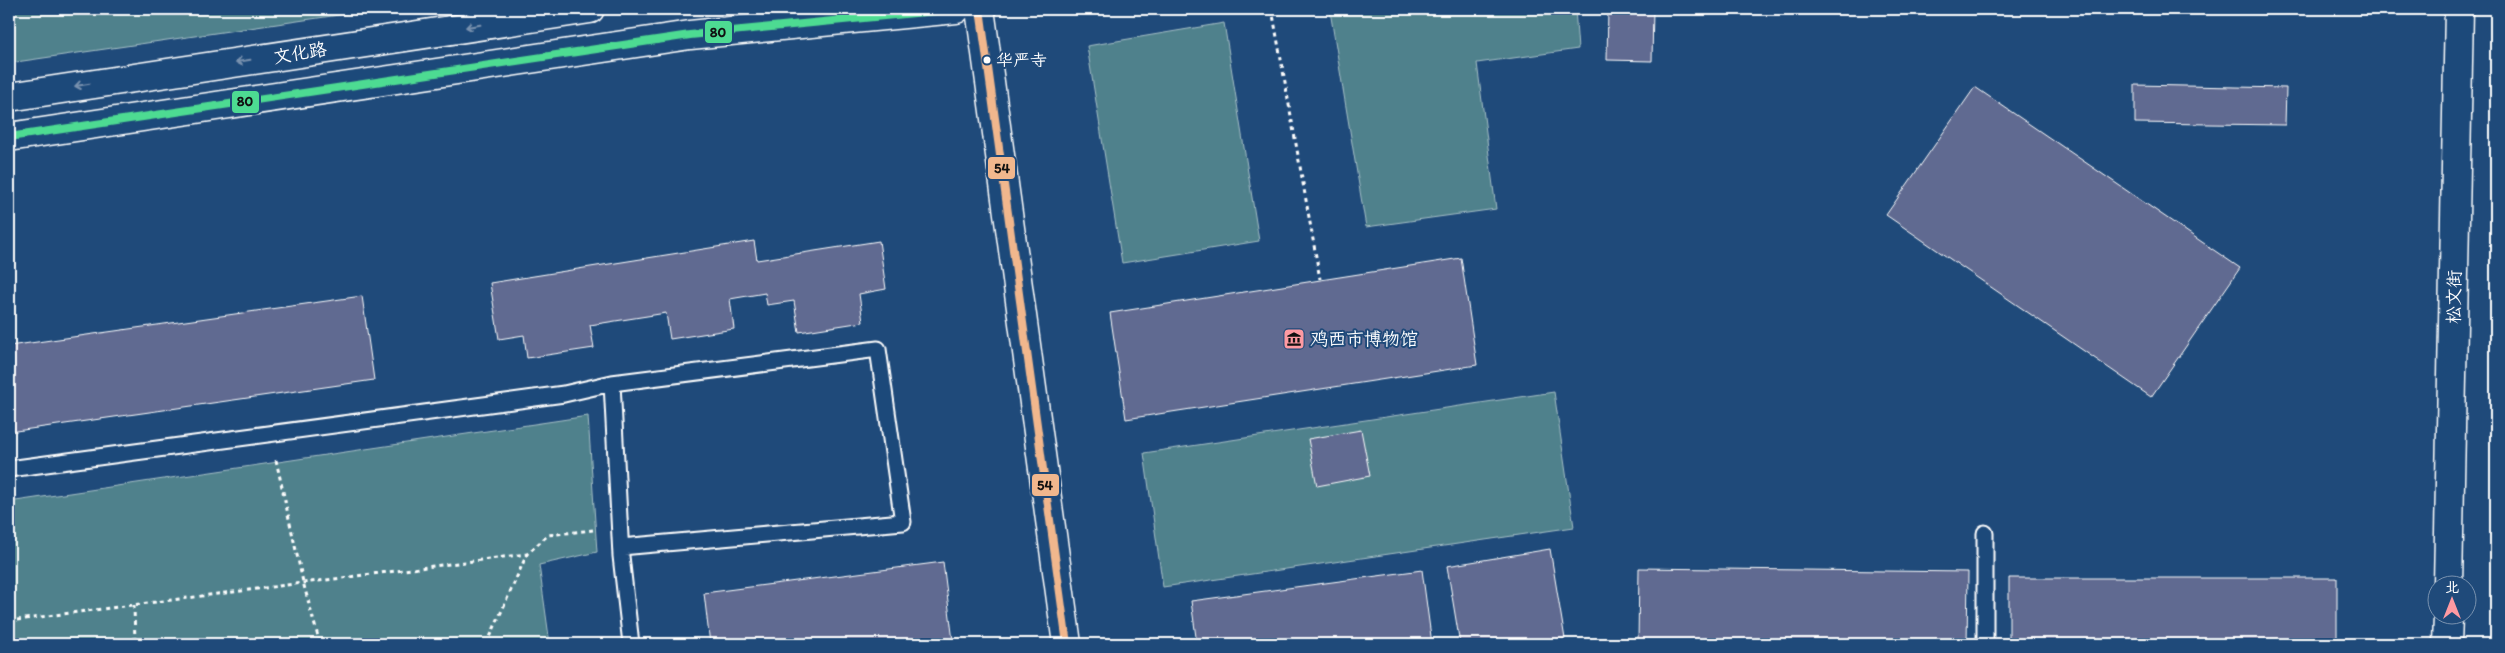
<svg xmlns="http://www.w3.org/2000/svg" width="2505" height="653" font-family="Itim,'LXGW WenKai TC',sans-serif">
<style>
.green{fill:#4f818c;stroke:#a7c0c6}
.building{fill:#616a91;stroke:#fff}
.lines{fill:none;stroke-linecap:round;stroke-linejoin:round}
.service-casing{stroke:#fff;stroke-width:19}
.tertiary-casing{stroke:#fff;stroke-width:31}
.secondary-casing{stroke:#fff;stroke-width:31}
.path{stroke:#fff;stroke-width:3;stroke-dasharray:4 4;stroke-linecap:butt}
.service{stroke:#1f4a7a;stroke-width:15}
.tertiary{stroke:#1f4a7a;stroke-width:28}
.secondary{stroke:#1f4a7a;stroke-width:28}
.bus-1-casing{stroke:#1f4a7a;stroke-width:11}
.bus-2-casing{stroke:#1f4a7a;stroke-width:11}
.bus-1{stroke:#f1b78d;stroke-width:8}
.bus-2{stroke:#4ddb92;stroke-width:8}
.oneway{stroke:#7992af}
.bus-dot{fill:#fff;stroke:#1f4a7a;stroke-width:2}
.labels{text-anchor:middle;dominant-baseline:central;stroke-width:4;stroke-linejoin:round;paint-order:stroke}
.bus-label{font-size:17px;fill:#fff;stroke:#1f4a7a;text-anchor:start}
.street-label{font-size:18px;fill:#fff;stroke:#1f4a7a}
.poi-label{font-size:18px;fill:#fff;stroke:#1f4a7a;text-anchor:start}
.line-badge{stroke:#1f4a7a;stroke-width:2}
.pale-badge-label{font-size:14px;text-anchor:middle;font-weight:bold;fill:#111}
</style>
<rect width="100%" height="100%" fill="#1f4a7a"/>
<filter id="ink" filterUnits="userSpaceOnUse"><feTurbulence type="fractalNoise" baseFrequency=".02" numOctaves="2"/><feDisplacementMap in="SourceGraphic" scale="10" xChannelSelector="R" yChannelSelector="G"/><feConvolveMatrix kernelMatrix="1 2 1 2 8 2 1 2 1" color-interpolation-filters="sRGB"/></filter>
<g filter="url(#ink)">
<path class="green" d="M 9,9 L 380,9 L 9,63 Z
M 1361,9 L 1575,9 L 1578,49 L 1477,63 L 1496,209 L 1366,227 L 1330,11 Z
M 1224,23 L 1259,241 L 1122,263 L 1087,46 Z
M 1554,392 L 1574,527 L 1163,587 L 1144,453 Z
M 588,416 L 597,552 L 539,565 L 550,644 L 9,644 L 9,502 Z"/>
<path class="building" d="M 1608,9 L 1653,9 L 1652,61 L 1607,60 Z
M 2135,85 L 2286,88 L 2285,125 L 2135,123 Z
M 1975,87 L 2240,268 L 2151,397 L 1886,215 Z
M 754,241 L 757,260 L 879,241 L 886,289 L 859,294 L 863,322 L 799,332 L 794,301 L 767,305 L 765,293 L 730,299 L 734,329 L 670,339 L 666,313 L 590,325 L 594,348 L 527,358 L 524,335 L 499,339 L 490,283 Z
M 1461,258 L 1477,365 L 1126,419 L 1110,313 Z
M 362,296 L 374,380 L 9,432 L 9,346 Z
M 1361,430 L 1370,476 L 1317,486 L 1308,439 Z
M 1550,549 L 1565,639 L 1535,644 L 1460,644 L 1447,566 Z
M 943,562 L 953,641 L 929,644 L 710,644 L 704,593 Z
M 1639,568 L 1968,572 L 1967,644 L 1638,644 Z
M 1422,570 L 1432,644 L 1197,644 L 1191,601 Z
M 2009,578 L 2337,578 L 2337,644 L 2009,644 Z"/>
<g class="lines">
<g class="service-casing">
<path id="service" d="M 612,383 L 878,349 L 903,522 L 621,547
M 9,469 L 564,394 L 612,383 L 621,556 L 631,644
M 1985,644 L 1985,533"/>
</g>
<g class="tertiary-casing">
<path id="tertiary" d="M 980,9 L 1067,644
M 2448,586 L 2459,9
M 2447,644 L 2448,616"/>
</g>
<g class="secondary-casing">
<path id="secondary" d="M 9,97 L 590,9
M 9,137 L 690,35 L 956,9"/>
</g>
<path class="path" d="M 1272,9 L 1320,279
M 276,460 L 303,582 L 320,644
M 134,605 L 135,644
M 9,621 L 527,554 L 548,535 L 593,530
M 487,644 L 527,554"/>
<use href="#service" class="service"/>
<use href="#tertiary" class="tertiary"/>
<use href="#secondary" class="secondary"/>
<g class="bus-1-casing">
<path id="bus-1" d="M 980,9 L 1067,644"/>
</g>
<g class="bus-2-casing">
<path id="bus-2" d="M 9,137 L 690,35 L 956,9"/>
</g>
<use href="#bus-1" class="bus-1"/>
<use href="#bus-2" class="bus-2"/>
</g>
<defs><path id="oneway-shaft" d="M-6 0H5M1.5-3L5.5 0L1.5 3" fill="none" stroke-width="1.6" stroke-linecap="round" stroke-linejoin="round" transform="scale(1.25)"/></defs>
<g class="oneway">
<use href="#oneway-shaft" transform="translate(473 26) rotate(171)"/>
<use href="#oneway-shaft" transform="translate(243 61) rotate(171)"/>
<use href="#oneway-shaft" transform="translate(82 85) rotate(171)"/>
</g>
</g>
<defs>
<g id="museum-square" transform="scale(1.125)"><rect x="-9" y="-9" width="18" height="18" rx="4" fill="#ff9aa2" stroke="#1f4a7a"/><path d="M0-6L6-3V-2H-6V-3ZM-5-1h2V3h-2ZM-1-1h2V3h-2ZM3-1h2V3H3ZM-6 4H6V6H-6Z" fill="#111"/></g>
</defs>
<g fill-rule="evenodd">
<use href="#museum-square" x="1294" y="339"/>
</g>
<circle class="bus-dot" cx="987" cy="60" r="4.5"/>
<g class="labels">
<g class="bus-label">
<text x="996" y="60">华严寺</text>
</g>
<g class="street-label">
<text transform="translate(300 53) rotate(-9)">文化路</text>
<text transform="translate(2454 297) rotate(-89)">松文街</text>
</g>
<g class="poi-label">
<text x="1310" y="339">鸡西市博物馆</text>
</g>
</g>
<g class="line-badge">
<rect x="704" y="20" width="29" height="24" rx="5" fill="#4ddb92"/>
<rect x="231" y="90" width="29" height="24" rx="5" fill="#4ddb92"/>
<rect x="987" y="156" width="29" height="24" rx="5" fill="#f1b78d"/>
<rect x="1031" y="473" width="29" height="24" rx="5" fill="#f1b78d"/>
</g>
<g class="pale-badge-label">
<text x="718" y="37">80</text>
<text x="245" y="106">80</text>
<text x="1002" y="173">54</text>
<text x="1045" y="490">54</text>
</g>
<rect width="2505" height="653" fill="none" stroke="#1f4a7a" stroke-width="30"/>
<rect x="15" y="15" width="2475" height="623" fill="none" stroke="#fff" stroke-width="2" filter="url(#ink)"/>
<g transform="translate(2452 600)"><circle r="24" fill="#1f4a7a" stroke="#7992af"/>
<path d="M0-4L9 19L0 12L-9 19Z" fill="#ff9aa2"/>
<text y="-8" font-size="14" font-weight="bold" text-anchor="middle" fill="#ffffff">北</text>
</g>
</svg>
